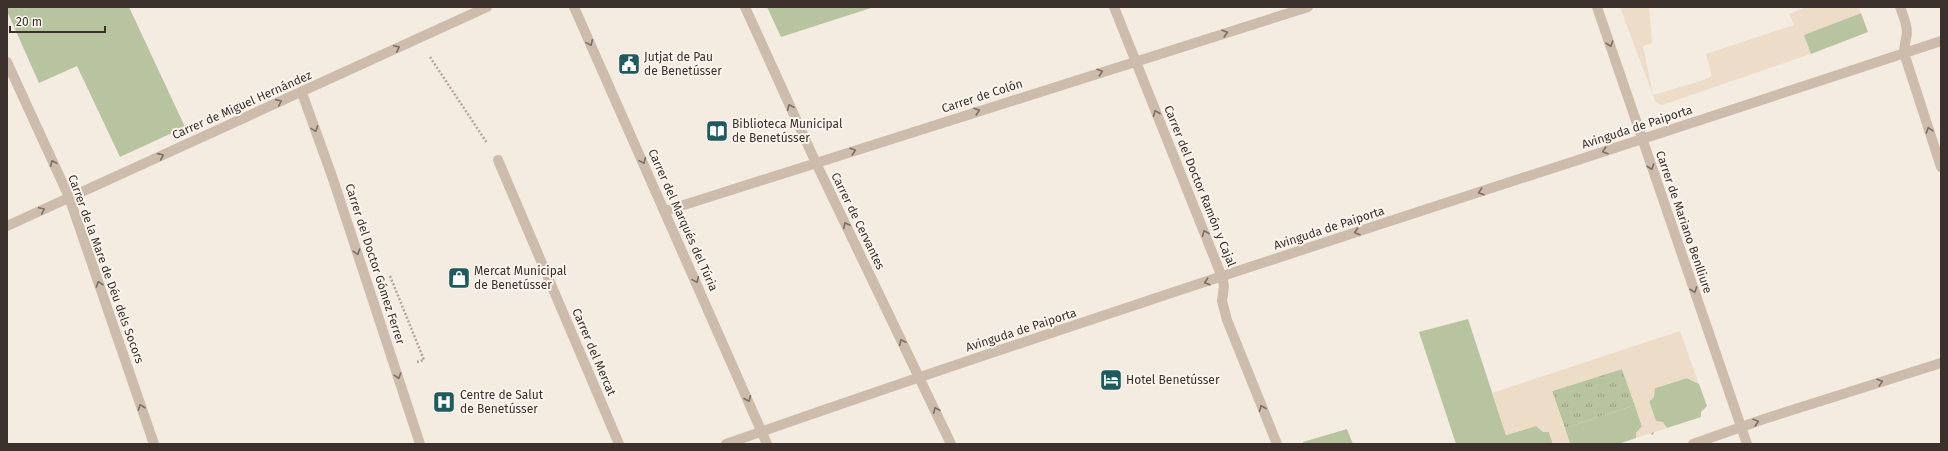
<svg xmlns="http://www.w3.org/2000/svg" width="1948" height="451" font-family="'Fira Sans',sans-serif">
<style>
.grass{fill:#b8c4a0}
.park{fill:url(#park-tufts)}
.plaza{fill:#ecdcc8}
.lines{fill:none;stroke-linecap:round;stroke-linejoin:round}
.path{stroke:#b9a596;stroke-width:2.5;stroke-dasharray:2 2;stroke-linecap:butt}
.minor{stroke:#cdbbac;stroke-width:10}
.tertiary{stroke:#cdbbac;stroke-width:10}
.oneway{stroke:#7d6f65}
.labels{text-anchor:middle;dominant-baseline:central;stroke-width:4;stroke-linejoin:round;paint-order:stroke}
.poi-label{font-size:12px;fill:#3b302b;stroke:#fbf5ee;text-anchor:start}
.street-label{font-size:12px;fill:#3b302b;stroke:#fbf5ee}
</style>
<defs>
<pattern id="park-tufts" width="24" height="20" patternUnits="userSpaceOnUse"><rect width="24" height="20" fill="#b8c4a0"/><path d="M3 7l-1-3M5 7V3M7 7l1-3M15 17l-1-3M17 17v-4M19 17l1-3" fill="none" stroke="#97a083"/></pattern>
</defs>
<rect width="100%" height="100%" fill="#f4ebe1"/>
<path class="grass" d="M 7,7 L 129,7 L 185,127 L 120,157 L 77,66 L 39,83 L 7,11 Z
M 767,7 L 874,7 L 781,37 Z
M 1861,13 L 1868,32 L 1811,54 L 1803,35 Z
M 1468,319 L 1506,435 L 1536,426 L 1549,432 L 1553,444 L 1456,444 L 1419,332 Z
M 1687,378 L 1699,384 L 1707,406 L 1701,412 L 1701,417 L 1667,428 L 1665,425 L 1656,422 L 1649,401 L 1652,399 L 1655,388 Z
M 1635,405 L 1642,427 L 1636,433 L 1636,438 L 1618,444 L 1570,444 L 1565,428 Z
M 1347,429 L 1353,444 L 1304,444 L 1303,442 Z"/>
<path class="park" d="M 1622,369 L 1635,405 L 1565,428 L 1552,391 Z"/>
<path class="plaza" d="M 1620,7 L 1649,7 L 1652,43 L 1643,46 L 1653,95 L 1701,81 L 1712,76 L 1706,54 L 1794,25 L 1789,14 L 1807,7 L 1859,7 L 1861,13 L 1804,35 L 1811,54 L 1662,105 L 1656,103 Z
M 1680,331 L 1699,384 L 1687,378 L 1655,388 L 1654,397 L 1649,401 L 1656,421 L 1663,422 L 1667,428 L 1636,438 L 1636,433 L 1642,426 L 1622,369 L 1552,391 L 1570,444 L 1553,444 L 1549,432 L 1543,432 L 1536,426 L 1506,435 L 1492,393 Z"/>
<g class="lines">
<path class="path" d="M 430,57 L 487,143
M 390,276 L 424,360 L 417,362
M 1652,433 L 1653,434"/>
<path class="minor" d="M 574,7 L 767,444
M 745,7 L 816,163 L 951,444
M 1114,7 L 1222,277 L 1224,286 L 1222,301 L 1227,320 L 1277,444
M 1597,7 L 1747,444
M 1900,7 C 1903,15 1907,24 1907,33 C 1906,40 1904,46 1904,53 L 1941,167
M 7,62 L 69,197 L 154,444
M 302,93 L 333,179 L 420,444
M 498,160 L 619,444
M 665,211 L 1308,7
M 7,226 L 487,7
M 1693,444 L 1764,419 L 1941,363"/>
<path class="tertiary" d="M 726,444 C 1129,303 1536,175 1941,41"/>
</g>
<defs><path id="oneway-chevron" d="M-2-3.5L2.5 0L-2 3.5" fill="none" stroke-width="1.6" stroke-linecap="round" stroke-linejoin="round"/></defs>
<g class="oneway">
<use href="#oneway-chevron" transform="translate(1225 33) rotate(-17)"/>
<use href="#oneway-chevron" transform="translate(590 43) rotate(66)"/>
<use href="#oneway-chevron" transform="translate(1610 44) rotate(71)"/>
<use href="#oneway-chevron" transform="translate(397 48) rotate(-25)"/>
<use href="#oneway-chevron" transform="translate(1100 72) rotate(-18)"/>
<use href="#oneway-chevron" transform="translate(279 102) rotate(-24)"/>
<use href="#oneway-chevron" transform="translate(790 107) rotate(-114)"/>
<use href="#oneway-chevron" transform="translate(977 111) rotate(-18)"/>
<use href="#oneway-chevron" transform="translate(1156 113) rotate(-112)"/>
<use href="#oneway-chevron" transform="translate(315 129) rotate(70)"/>
<use href="#oneway-chevron" transform="translate(1929 130) rotate(-108)"/>
<use href="#oneway-chevron" transform="translate(853 151) rotate(-18)"/>
<use href="#oneway-chevron" transform="translate(1605 151) rotate(162)"/>
<use href="#oneway-chevron" transform="translate(161 156) rotate(-24)"/>
<use href="#oneway-chevron" transform="translate(643 161) rotate(66)"/>
<use href="#oneway-chevron" transform="translate(53 163) rotate(-114)"/>
<use href="#oneway-chevron" transform="translate(1651 167) rotate(71)"/>
<use href="#oneway-chevron" transform="translate(1481 192) rotate(162)"/>
<use href="#oneway-chevron" transform="translate(42 210) rotate(-25)"/>
<use href="#oneway-chevron" transform="translate(846 225) rotate(-116)"/>
<use href="#oneway-chevron" transform="translate(1357 232) rotate(162)"/>
<use href="#oneway-chevron" transform="translate(1205 233) rotate(-112)"/>
<use href="#oneway-chevron" transform="translate(357 252) rotate(72)"/>
<use href="#oneway-chevron" transform="translate(696 280) rotate(66)"/>
<use href="#oneway-chevron" transform="translate(1207 282) rotate(162)"/>
<use href="#oneway-chevron" transform="translate(99 284) rotate(-109)"/>
<use href="#oneway-chevron" transform="translate(1694 290) rotate(71)"/>
<use href="#oneway-chevron" transform="translate(902 342) rotate(-116)"/>
<use href="#oneway-chevron" transform="translate(398 376) rotate(72)"/>
<use href="#oneway-chevron" transform="translate(1880 382) rotate(-18)"/>
<use href="#oneway-chevron" transform="translate(748 399) rotate(67)"/>
<use href="#oneway-chevron" transform="translate(141 407) rotate(-109)"/>
<use href="#oneway-chevron" transform="translate(1262 408) rotate(-112)"/>
<use href="#oneway-chevron" transform="translate(936 410) rotate(-114)"/>
<use href="#oneway-chevron" transform="translate(1756 422) rotate(-18)"/>
</g>
<defs>
<g id="civic-square" transform="scale(1.15)"><rect x="-9" y="-9" width="18" height="18" rx="4" fill="#1f5a5e" stroke="#fbf5ee"/><path d="M-.6-6.5H3V-4.5H.6V-3L4-1V1h2V6H-6V1h2V-1L-.6-3ZM-1.2 2.5V6h2.4V2.5Z" fill="#fff"/></g>
<g id="library-square" transform="scale(1.15)"><rect x="-9" y="-9" width="18" height="18" rx="4" fill="#1f5a5e" stroke="#fbf5ee"/><path d="M-6-4Q-3-5.5-.7-3.5V5Q-3 3-6 4ZM6-4Q3-5.5 .7-3.5V5Q3 3 6 4Z" fill="#fff"/></g>
<g id="shop-square" transform="scale(1.15)"><rect x="-9" y="-9" width="18" height="18" rx="4" fill="#1f5a5e" stroke="#fbf5ee"/><path d="M-5-2.5h2.3a2.7 3.5 0 0 1 5.4 0H5L5.5 6h-11ZM-1.5-2.5h3a1.5 2.3 0 0 0-3 0Z" fill="#fff"/></g>
<g id="hotel-square" transform="scale(1.15)"><rect x="-9" y="-9" width="18" height="18" rx="4" fill="#1f5a5e" stroke="#fbf5ee"/><path d="M-6-4.5h1.5V1H6V5H4.5V3h-9V5H-6ZM-4 0a1.8 1.8 0 1 1 3.6 0ZM.5 0V-2.5h3Q6-2.5 6 0Z" fill="#fff"/></g>
<g id="hospital-square" transform="scale(1.15)"><rect x="-9" y="-9" width="18" height="18" rx="4" fill="#1f5a5e" stroke="#fbf5ee"/><path d="M-5-5h3v3.5h4V-5h3V5h-3V1.5h-4V5h-3Z" fill="#fff"/></g>
</defs>
<g fill-rule="evenodd">
<use href="#civic-square" x="629" y="64"/>
<use href="#library-square" x="717" y="131"/>
<use href="#shop-square" x="459" y="278"/>
<use href="#hotel-square" x="1111" y="380"/>
<use href="#hospital-square" x="444" y="402"/>
</g>
<g class="labels">
<g class="poi-label">
<text x="644" y="57">Jutjat de Pau<tspan x="644" dy="14">de Benetússer</tspan></text>
<text x="732" y="124">Biblioteca Municipal<tspan x="732" dy="14">de Benetússer</tspan></text>
<text x="474" y="271">Mercat Municipal<tspan x="474" dy="14">de Benetússer</tspan></text>
<text x="1126" y="380">Hotel Benetússer</text>
<text x="460" y="395">Centre de Salut<tspan x="460" dy="14">de Benetússer</tspan></text>
</g>
<g class="street-label">
<text transform="translate(982 96) rotate(-18)">Carrer de Colón</text>
<text transform="translate(242 105) rotate(-24)">Carrer de Miguel Hernández</text>
<text transform="translate(1637 127) rotate(-18)">Avinguda de Paiporta</text>
<text transform="translate(1200 186) rotate(68)">Carrer del Doctor Ramón y Cajal</text>
<text transform="translate(683 220) rotate(66)">Carrer del Marqués del Túria</text>
<text transform="translate(858 221) rotate(64)">Carrer de Cervantes</text>
<text transform="translate(1684 222) rotate(71)">Carrer de Mariano Benlliure</text>
<text transform="translate(1329 228) rotate(-18)">Avinguda de Paiporta</text>
<text transform="translate(375 264) rotate(72)">Carrer del Doctor Gómez Ferrer</text>
<text transform="translate(106 269) rotate(70)">Carrer de la Mare de Déu dels Socors</text>
<text transform="translate(1021 330) rotate(-18)">Avinguda de Paiporta</text>
<text transform="translate(594 352) rotate(67)">Carrer del Mercat</text>
</g>
</g>
<rect width="1948" height="451" fill="none" stroke="#3b302b" stroke-width="16"/>
<path d="M10 26v6h95v-6" fill="none" stroke="#3b302b" stroke-width="2"/>
<text x="16" y="26" font-size="12" fill="#3b302b" stroke="#fbf5ee" stroke-width="3" paint-order="stroke">20 m</text>
</svg>
